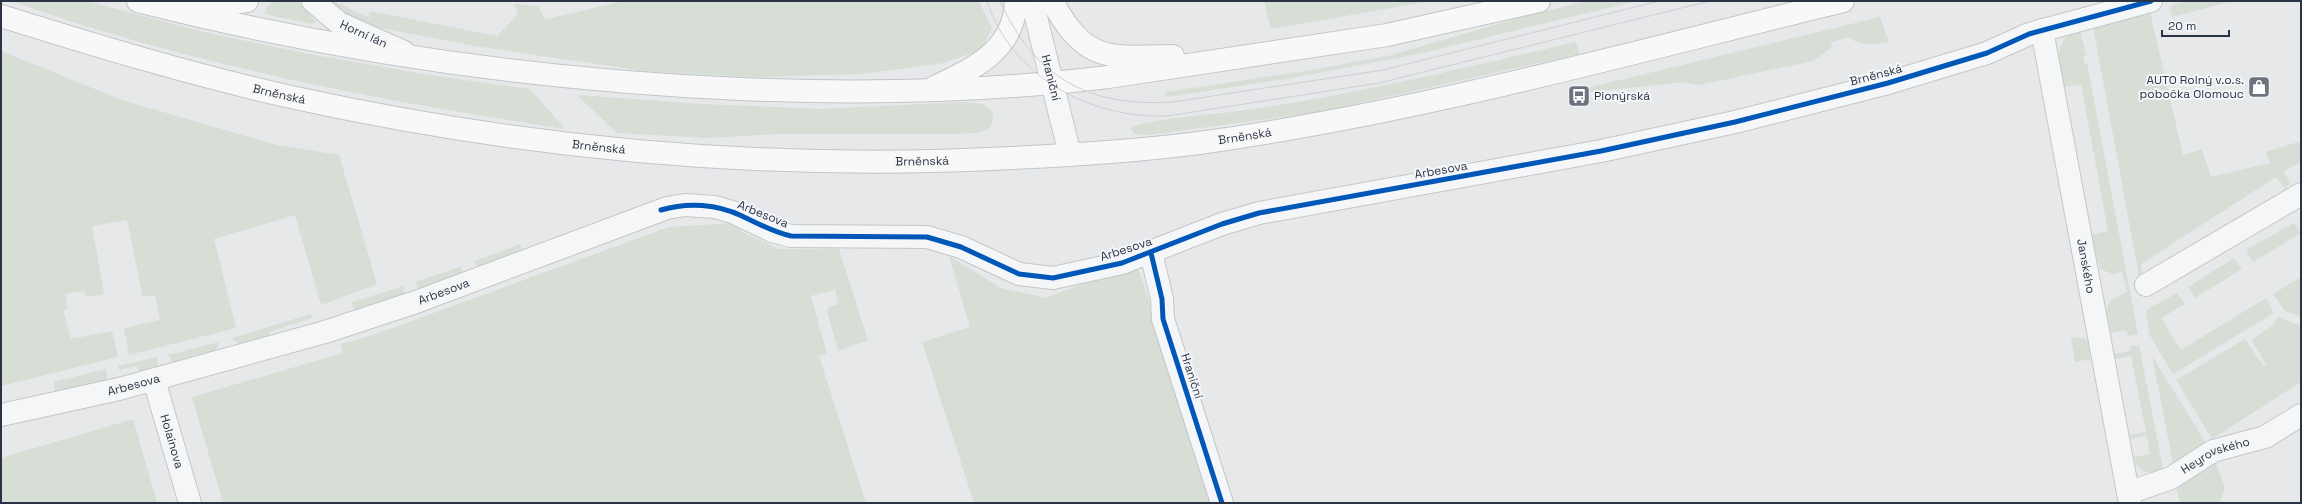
<svg xmlns="http://www.w3.org/2000/svg" width="2302" height="504" font-family="'Space Grotesk',sans-serif">
<style>
.green{fill:#d6ded6}
.lines{fill:none;stroke-linecap:round;stroke-linejoin:round}
.minor-casing{stroke:#c4c6c8;stroke-width:24}
.tertiary-casing{stroke:#c4c6c8;stroke-width:24}
.primary-casing{stroke:#c2c5c8;stroke-width:24}
.minor{stroke:#f5f6f7;stroke-width:22}
.tertiary{stroke:#f5f6f7;stroke-width:22}
.primary{stroke:#f8f8f8;stroke-width:22}
.tram{stroke:#cecfd2;stroke-width:1}
.cycleway-casing{stroke:#f4f6f9;stroke-width:8}
.cycleway{stroke:#0057b8;stroke-width:5}
.labels{text-anchor:middle;dominant-baseline:central;stroke-width:4;stroke-linejoin:round;paint-order:stroke}
.street-label{font-size:12px;fill:#2b3445;stroke:#f4f6f9}
.poi-label{font-size:12px;fill:#2b3445;stroke:#f4f6f9;text-anchor:end}
</style>
<rect width="100%" height="100%" fill="#e6e8ea"/>
<path class="green" d="M 11,1 L 86,1 L 208,33 L 304,53 L 435,76 L 530,89 L 565,129 C 378,100 190,65 11,1 Z
M 275,1 L 299,1 L 316,22 L 311,24 L 265,14 L 267,7 Z
M 327,1 C 341,1 354,13 368,17 L 370,11 L 497,36 L 518,14 L 514,4 L 539,6 L 543,17 L 547,19 L 624,1 L 979,1 L 992,29 L 983,46 L 975,52 L 944,63 L 862,74 L 754,77 L 650,72 L 481,47 L 375,27 L 347,16 Z
M 1264,1 L 1431,1 L 1271,29 Z
M 1587,1 L 1637,1 L 1418,54 L 1292,78 L 1167,97 L 1164,95 L 1167,92 L 1312,70 L 1392,55 L 1518,18 Z
M 2189,1 L 2229,1 L 2229,2 L 2172,17 L 2170,8 L 2172,5 Z
M 2150,12 L 2183,155 L 2202,149 L 2211,177 L 2270,163 L 2266,152 L 2301,141 L 2301,162 L 2284,171 L 2290,184 L 2284,188 L 2276,177 L 2141,264 L 2143,282 L 2140,282 L 2093,26 Z
M 1880,17 L 1889,42 C 1876,45 1860,47 1849,37 L 1832,42 L 1831,48 L 1813,61 L 1699,85 L 1683,82 L 1583,93 L 1579,91 L 1579,90 Z
M 2080,29 L 2086,56 L 2083,57 L 2085,64 L 2087,63 L 2138,334 L 2128,336 L 2126,330 L 2111,333 C 2106,306 2101,304 2127,292 L 2122,272 L 2113,274 L 2100,269 L 2091,235 L 2108,231 L 2081,84 L 2064,87 C 2060,60 2050,42 2080,29 Z
M 1576,42 L 1579,54 L 1320,112 L 1149,135 L 1135,134 L 1131,129 C 1138,120 1215,114 1231,112 C 1348,97 1462,68 1576,42 Z
M 1,51 L 122,100 L 277,145 L 339,155 L 377,284 L 321,305 L 295,215 L 214,239 L 236,328 L 129,355 L 124,328 L 160,320 L 155,295 L 143,297 L 127,220 L 92,226 L 104,294 L 86,297 L 84,291 L 65,294 L 68,308 L 63,310 L 71,339 L 112,331 L 118,357 L 1,386 Z
M 577,95 L 702,104 L 822,109 L 964,102 C 975,103 995,103 993,119 C 993,124 990,127 986,130 C 978,134 967,133 958,134 L 778,134 L 708,138 L 617,133 Z
M 735,223 L 742,232 L 779,249 L 839,249 L 868,340 L 838,351 L 827,310 L 829,309 L 828,307 L 838,304 L 835,290 L 811,296 L 827,354 L 819,356 L 866,503 L 223,503 L 192,397 L 343,353 L 341,344 L 376,334 L 669,227 Z
M 2294,223 L 2301,233 L 2253,262 L 2246,250 Z
M 520,244 L 522,251 L 480,267 L 473,262 Z
M 949,256 L 1001,288 L 1046,298 L 1085,283 L 1138,268 L 1215,503 L 974,503 L 922,342 L 970,327 Z
M 2234,258 L 2242,269 L 2195,298 L 2188,287 Z
M 462,266 L 462,274 L 419,290 L 415,282 Z
M 2301,277 L 2301,317 L 2285,311 L 2273,294 Z
M 404,286 L 405,295 L 355,313 L 352,302 Z
M 2177,293 L 2185,304 L 2161,318 L 2181,350 L 2266,298 L 2274,313 L 2173,374 L 2149,334 L 2146,310 Z
M 311,314 L 312,318 L 269,332 L 270,338 L 241,346 L 232,338 Z
M 2278,317 L 2301,326 L 2301,382 L 2212,439 L 2176,380 L 2245,339 L 2264,367 L 2266,364 L 2251,340 L 2272,326 Z
M 2071,337 L 2085,339 L 2088,343 L 2091,359 L 2075,362 Z
M 219,342 L 214,354 L 208,355 L 208,352 L 192,356 L 192,360 L 174,364 L 168,355 Z
M 2139,345 L 2163,469 C 2149,476 2138,473 2134,457 L 2150,454 L 2147,436 L 2131,439 L 2130,435 L 2146,432 L 2131,356 L 2115,359 L 2114,354 L 2131,351 L 2130,346 Z
M 2152,356 L 2206,443 L 2173,463 Z
M 157,357 L 158,369 L 139,374 L 137,366 L 119,370 L 118,366 Z
M 106,369 L 107,382 L 90,383 L 55,392 L 54,382 Z
M 133,419 L 157,503 L 1,503 L 1,458 Z
M 2216,463 L 2225,488 L 2220,503 L 2180,503 L 2176,486 Z"/>
<g class="lines">
<g class="minor-casing">
<g id="minor">
<path id="s1" d="M 2042,30 L 2130,503"/>
<path d="M 1151,253 L 1162,299 L 1163,319 L 1222,503"/>
<path d="M 2146,285 L 2301,194"/>
<path id="s2" d="M 154,380 L 190,503"/>
<path id="s3" d="M 1,415 L 119,389 L 325,332 L 416,302 L 667,208 L 685,205 L 715,207 L 735,213 L 772,231 L 791,236 L 927,237 L 961,247 L 1019,274 L 1053,278 L 1122,263 L 1222,224 L 1259,213 L 1601,151 L 1735,122 L 1888,83 L 1987,53 L 2029,34 L 2151,1"/>
<path id="s4" d="M 2128,493 L 2171,478 L 2213,451 L 2265,437 L 2301,415"/>
</g>
</g>
<g class="tertiary-casing">
<g id="tertiary">
<path id="s5" d="M 313,1 L 339,23 L 404,52"/>
<path id="s6" d="M 1032,1 L 1070,155"/>
</g>
</g>
<g class="primary-casing">
<g id="primary">
<path d="M 138,1 C 338,52 534,80 740,89 C 863,94 986,92 1108,77 L 1387,35 L 1539,1"/>
<path d="M 1052,1 C 1086,64 1109,57 1173,56"/>
<path d="M 185,2 L 223,4 L 247,1"/>
<path id="s7" d="M 1,16 C 97,46 193,75 291,97 C 527,149 770,171 1011,158 C 1074,155 1137,151 1199,143 C 1417,113 1630,53 1843,1"/>
<path d="M 935,87 C 974,68 1014,51 1016,1"/>
</g>
</g>
<use href="#minor" class="minor"/>
<use href="#tertiary" class="tertiary"/>
<use href="#primary" class="primary"/>
<path class="tram" d="M 987,1 C 1011,77 1091,119 1167,116 L 1379,83 L 1710,1
M 1000,1 C 1035,79 1090,107 1173,102 L 1383,70 L 1659,1"/>
<g class="cycleway-casing">
<path id="cycleway" d="M 661,210 C 688,202 717,204 742,216 C 759,224 773,232 791,236 L 927,237 L 961,247 L 1019,274 L 1053,278 L 1122,263 L 1222,224 L 1259,213 L 1601,151 L 1735,122 L 1888,83 L 1987,53 L 2029,34 L 2151,1
M 1151,253 L 1162,299 L 1163,319 L 1222,503"/>
</g>
<use href="#cycleway" class="cycleway"/>
</g>
<defs>
<g id="shop-square" transform="scale(1.15)"><rect x="-9" y="-9" width="18" height="18" rx="4" fill="#6c737f" stroke="#f4f6f9"/><path d="M-5-2.5h2.3a2.7 3.5 0 0 1 5.4 0H5L5.5 6h-11ZM-1.5-2.5h3a1.5 2.3 0 0 0-3 0Z" fill="#fff"/></g>
<g id="bus-square" transform="scale(1.15)"><rect x="-9" y="-9" width="18" height="18" rx="4" fill="#6c737f" stroke="#f4f6f9"/><path d="M-5-6H5V4H4V6H2V4H-2V6H-4V4H-5ZM-3.5-4V0h7V-4ZM-3.5 1.2v1.5H-2V1.2ZM2 1.2v1.5H3.5V1.2Z" fill="#fff"/></g>
</defs>
<g fill-rule="evenodd">
<use href="#shop-square" x="2259" y="87"/>
<use href="#bus-square" x="1579" y="96"/>
</g>
<g class="labels">
<g class="street-label">
<text stroke="none"><textPath href="#s5" startOffset="61">Horní lán</textPath></text>
<text transform="translate(1876 75) rotate(-15)">Brněnská</text>
<text stroke="none"><textPath href="#s6" startOffset="79">Hraniční</textPath></text>
<text stroke="none"><textPath href="#s7" startOffset="289">Brněnská</textPath></text>
<text stroke="none"><textPath href="#s7" startOffset="1261">Brněnská</textPath></text>
<text stroke="none"><textPath href="#s7" startOffset="613">Brněnská</textPath></text>
<text stroke="none"><textPath href="#s7" startOffset="937">Brněnská</textPath></text>
<text transform="translate(1441 170) rotate(-10)">Arbesova</text>
<text transform="translate(763 214) rotate(22)">Arbesova</text>
<text transform="translate(1126 249) rotate(-18)">Arbesova</text>
<text stroke="none"><textPath href="#s1" startOffset="240">Janského</textPath></text>
<text stroke="none"><textPath href="#s3" startOffset="460">Arbesova</textPath></text>
<text transform="translate(1192 376) rotate(72)">Hraniční</text>
<text stroke="none"><textPath href="#s3" startOffset="136">Arbesova</textPath></text>
<text stroke="none"><textPath href="#s2" startOffset="64">Holainova</textPath></text>
<text stroke="none"><textPath href="#s4" startOffset="96">Heyrovského</textPath></text>
</g>
<g class="poi-label">
<text x="2244" y="80">AUTO Rolný v.o.s.<tspan x="2244" dy="14">pobočka Olomouc</tspan></text>
<text x="1594" y="96" text-anchor="start">Pionýrská</text>
</g>
</g>
<rect width="2302" height="504" fill="none" stroke="#2b3445" stroke-width="4"/>
<path d="M2162 30v6h67v-6" fill="none" stroke="#2b3445" stroke-width="2"/>
<text x="2168" y="30" font-size="12" fill="#2b3445" stroke="#f4f6f9" stroke-width="3" paint-order="stroke">20 m</text>
</svg>
